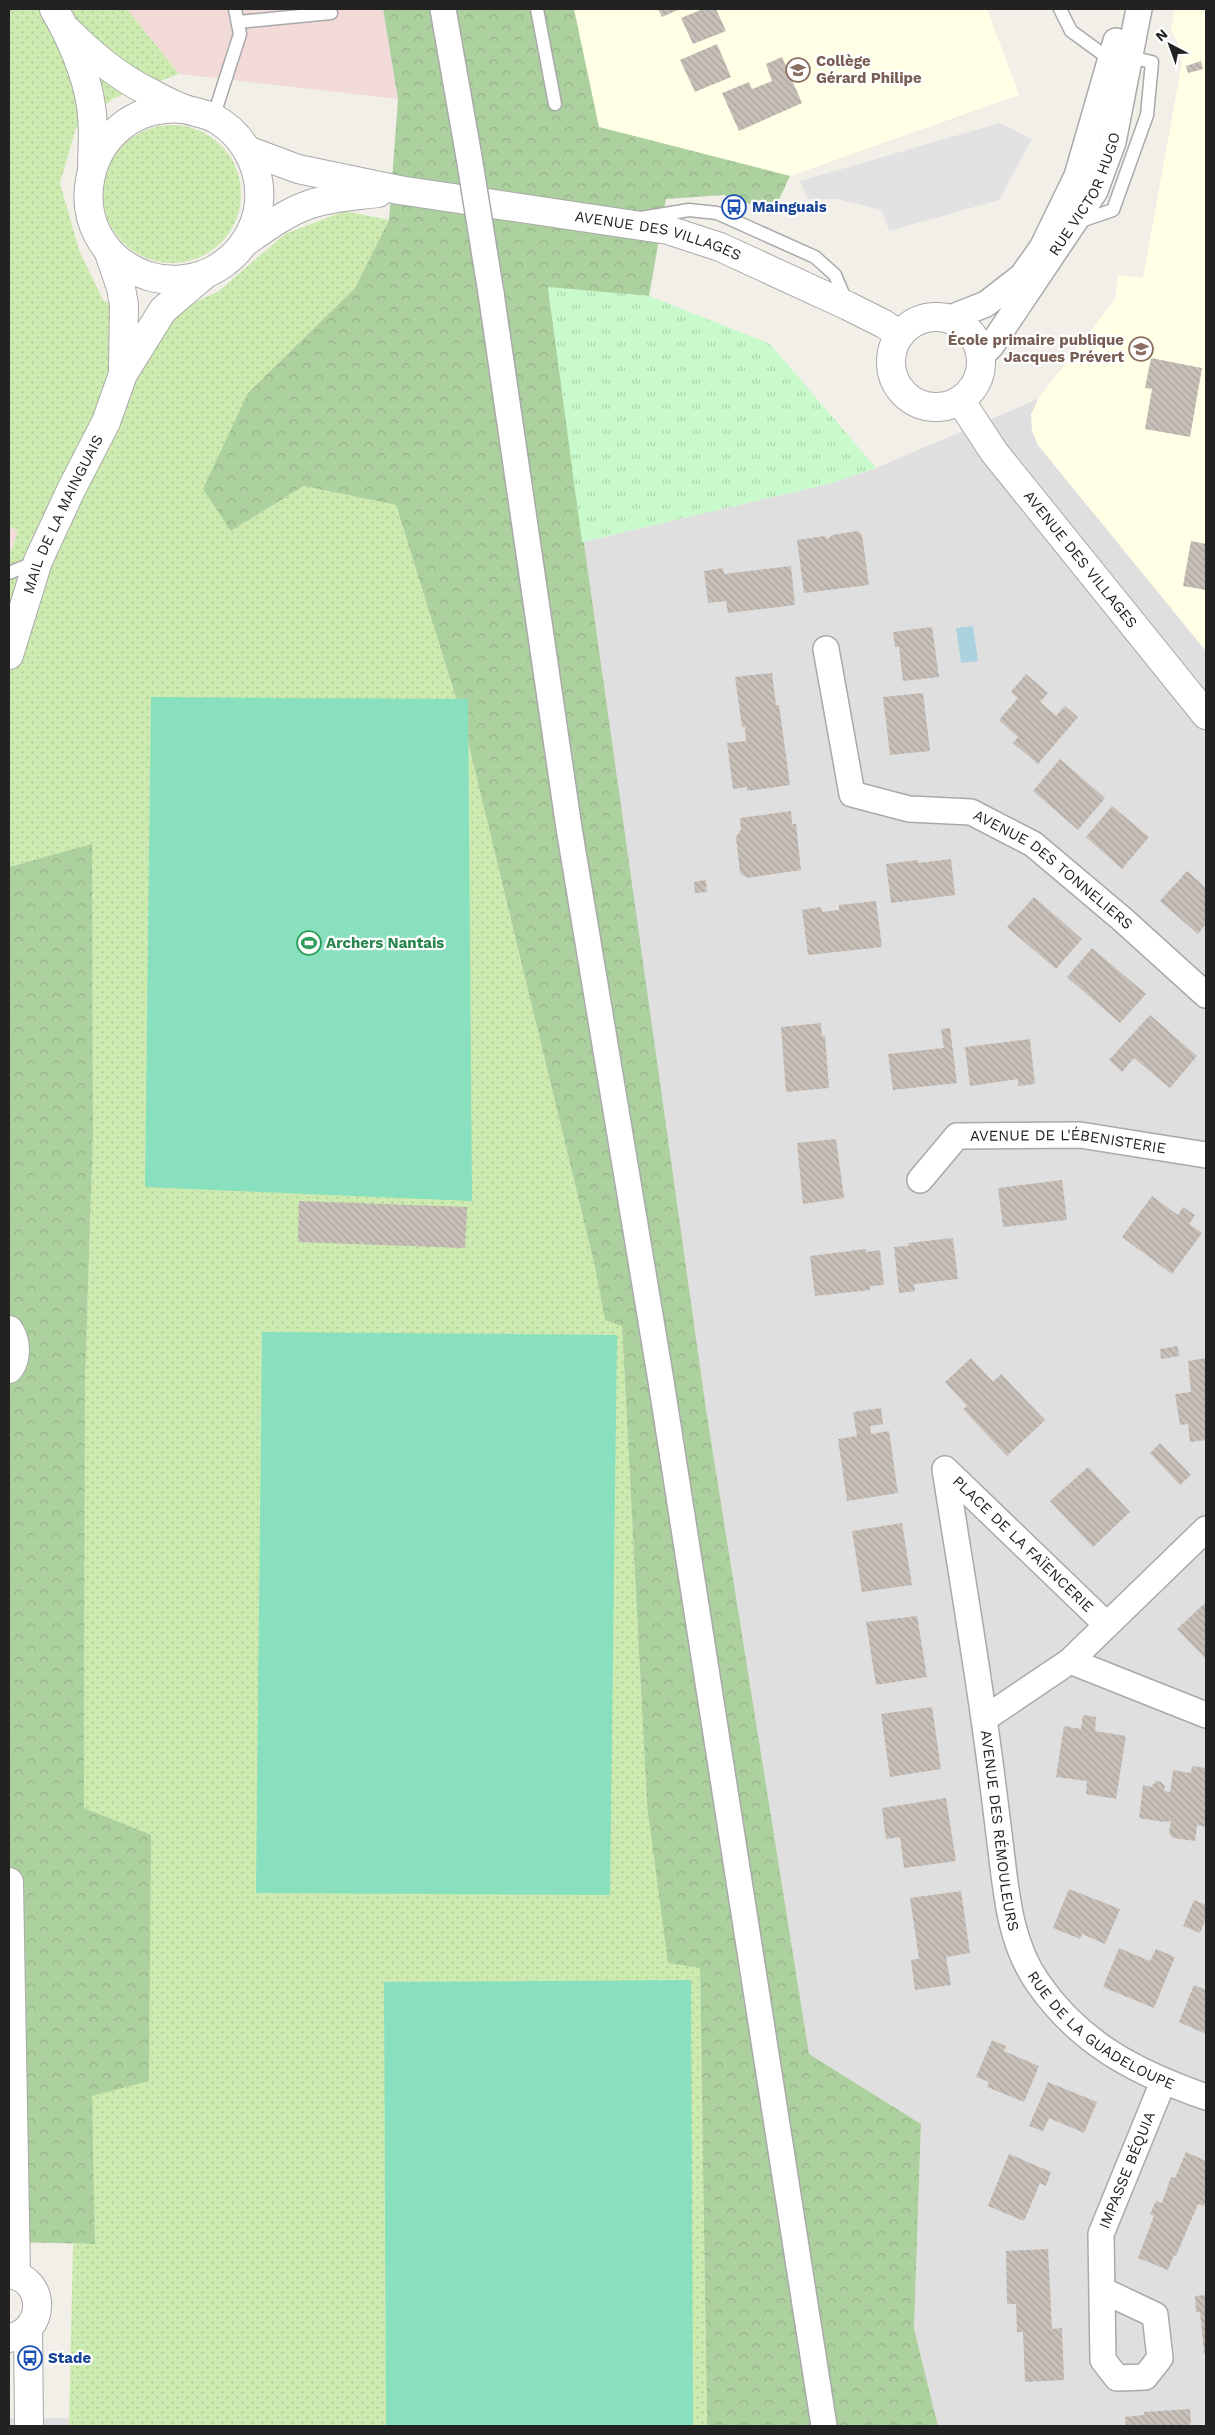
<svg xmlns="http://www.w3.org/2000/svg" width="1215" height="2435" font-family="'Work Sans',sans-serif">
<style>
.residential{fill:#e0dfdf}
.commercial{fill:#f2dad9}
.education{fill:#ffffe5}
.grass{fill:url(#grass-dots)}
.forest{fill:url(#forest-crowns)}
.park{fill:url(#park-tufts)}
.pitch{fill:#88e0be}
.parking{fill:#e2e2e2}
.water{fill:#aad3df}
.building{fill:url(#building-back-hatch)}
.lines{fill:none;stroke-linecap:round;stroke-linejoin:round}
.service-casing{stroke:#a9a9a9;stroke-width:15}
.minor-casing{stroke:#a9a9a9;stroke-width:28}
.tertiary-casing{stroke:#a9a9a9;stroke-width:30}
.service{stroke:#fff;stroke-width:12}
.minor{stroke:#fff;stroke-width:25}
.tertiary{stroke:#fff;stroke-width:28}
.minor-bridge-casing{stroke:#a9a9a9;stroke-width:28;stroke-linecap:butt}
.minor-bridge{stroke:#fff;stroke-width:25}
.labels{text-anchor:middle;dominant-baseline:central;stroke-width:4.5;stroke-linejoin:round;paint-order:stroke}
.education-label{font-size:15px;font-weight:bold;fill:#785e54;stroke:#fff;text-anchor:start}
.street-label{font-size:15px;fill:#222;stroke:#fff}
.transit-label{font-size:15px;font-weight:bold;fill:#164399;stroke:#fff;text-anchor:start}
.leisure-label{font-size:15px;font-weight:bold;fill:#27864d;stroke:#fff;text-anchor:start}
</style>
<defs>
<pattern id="grass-dots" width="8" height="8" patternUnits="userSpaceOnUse" patternTransform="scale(1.25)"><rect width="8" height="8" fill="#cdebb0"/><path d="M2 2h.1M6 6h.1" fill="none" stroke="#b0c997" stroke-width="1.8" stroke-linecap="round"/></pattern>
<pattern id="forest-crowns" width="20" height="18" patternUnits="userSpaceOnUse" patternTransform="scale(1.25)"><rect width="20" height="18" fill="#add19e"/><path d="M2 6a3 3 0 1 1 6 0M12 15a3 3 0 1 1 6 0" fill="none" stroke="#95b388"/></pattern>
<pattern id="park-tufts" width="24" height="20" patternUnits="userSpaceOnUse" patternTransform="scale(1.25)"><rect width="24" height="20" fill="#c8facc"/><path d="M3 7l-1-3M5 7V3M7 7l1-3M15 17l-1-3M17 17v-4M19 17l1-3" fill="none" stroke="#acd6af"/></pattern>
<pattern id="building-back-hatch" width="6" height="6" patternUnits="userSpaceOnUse" patternTransform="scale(1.25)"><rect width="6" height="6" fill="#c7bfb8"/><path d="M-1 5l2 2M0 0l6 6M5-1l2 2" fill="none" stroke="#aba49e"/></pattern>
</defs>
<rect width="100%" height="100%" fill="#f2efe9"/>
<path class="residential" d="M 1038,399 L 1031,415 L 1038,445 L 1206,651 L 1206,2426 L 938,2426 L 914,2329 L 921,2124 L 809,2054 L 706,1409 L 582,542 L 832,483 L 876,468 Z
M 69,2418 L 69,2426 L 9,2426 L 9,2419 Z"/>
<path class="commercial" d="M 127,9 L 383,9 L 398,99 L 179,74 Z
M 9,526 L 18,531 L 9,558 Z"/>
<path class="education" d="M 574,9 L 987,9 L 1019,95 L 790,176 L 598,127 Z
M 1175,9 L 1206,9 L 1206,651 L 1038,445 L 1032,431 L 1031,415 L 1038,399 L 1115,299 L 1118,275 L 1143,278 L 1182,62 L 1177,41 L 1171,31 Z"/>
<path class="grass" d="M 9,9 L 127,9 L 179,74 L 114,98 L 76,128 L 60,183 L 79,250 L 103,300 L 141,321 L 190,305 L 219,291 L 285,234 L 345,211 L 389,220 L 355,288 L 248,393 L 231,531 L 304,486 L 396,505 L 462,717 L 595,1267 L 605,1319 L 622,1326 L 647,1805 L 700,1967 L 707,2426 L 69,2426 L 73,2244 L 95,2244 L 84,1808 L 85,1382 L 93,1132 L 92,845 L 9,867 L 9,558 L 18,531 L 9,526 Z
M103 194a69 69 0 1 1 138 0a69 69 0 1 1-138 0Z"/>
<path class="forest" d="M 383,9 L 574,9 L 599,127 L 790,176 L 773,212 L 724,195 L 666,199 L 649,296 L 548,288 L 706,1409 L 809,2054 L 921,2124 L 914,2329 L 938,2426 L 707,2426 L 700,1968 L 668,1963 L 647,1805 L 622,1326 L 605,1320 L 595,1267 L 462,717 L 396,505 L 304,486 L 231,531 L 203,489 L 248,393 L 355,288 L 389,220 L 398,99 Z
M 92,844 L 93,1132 L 85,1382 L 84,1808 L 151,1835 L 149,2081 L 92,2096 L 95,2244 L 9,2242 L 9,867 Z"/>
<path class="park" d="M 548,287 L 649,296 L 770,344 L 876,468 L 832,483 L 582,542 Z"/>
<path class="pitch" d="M 151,697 L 468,699 L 472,1201 L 145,1187 Z
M 262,1332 L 617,1335 L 610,1895 L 256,1893 Z
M 691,1980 L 693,2426 L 386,2426 L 384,1982 Z"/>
<path class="parking" d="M 1000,123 L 1032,139 L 999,200 L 889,231 L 882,210 L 837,199 L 808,199 L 800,181 Z"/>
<path class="water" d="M 973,626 L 978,661 L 961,663 L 956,628 Z"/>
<path class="building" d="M 658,9 L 680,9 L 662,17 Z
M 703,9 L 716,9 L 726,31 L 693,44 L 681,18 Z
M 717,44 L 731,77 L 695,92 L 680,60 Z
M 782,57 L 802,103 L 739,131 L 722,93 L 749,82 L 752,89 L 772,81 L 766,64 Z
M 1201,61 L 1203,69 L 1188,73 L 1186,66 Z
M 1151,358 L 1202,368 L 1190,437 L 1145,429 L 1152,389 L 1145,388 Z
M 858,531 L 862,535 L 869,585 L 804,593 L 797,540 L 824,536 L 828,539 L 832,535 Z
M 1191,541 L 1206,544 L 1206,590 L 1183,586 Z
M 791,566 L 795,605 L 728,613 L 726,601 L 708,603 L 704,571 L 723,568 L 724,574 Z
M 932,627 L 939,677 L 903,681 L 899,647 L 895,647 L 893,632 Z
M 772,673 L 776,705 L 779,705 L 790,785 L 747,791 L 747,787 L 733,789 L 727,743 L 746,741 L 745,727 L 742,727 L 735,677 Z
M 1026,674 L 1048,693 L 1040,702 L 1056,716 L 1065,706 L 1078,717 L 1038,764 L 1013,743 L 1018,737 L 999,720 L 1018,698 L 1011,692 Z
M 923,693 L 930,751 L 890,755 L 883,697 Z
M 1060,759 L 1105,798 L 1078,830 L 1033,791 Z
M 1112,806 L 1149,837 L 1122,869 L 1086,837 Z
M 791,811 L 792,824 L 796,824 L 801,870 L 747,878 L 740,873 L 736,837 L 741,830 L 740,818 Z
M 951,859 L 955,895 L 891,903 L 886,864 L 918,860 L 918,863 Z
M 1187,871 L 1206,888 L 1206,924 L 1198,934 L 1160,901 Z
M 706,880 L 707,892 L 695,893 L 694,882 Z
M 1034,897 L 1082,939 L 1056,969 L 1007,927 Z
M 876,901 L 882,947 L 808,955 L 802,910 L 821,907 L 822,912 L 839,910 L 839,905 Z
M 1092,948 L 1146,994 L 1120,1023 L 1067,977 Z
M 1150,1015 L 1197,1056 L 1170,1088 L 1134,1058 L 1122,1072 L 1109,1060 Z
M 821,1023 L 822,1036 L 825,1036 L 829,1088 L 786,1092 L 781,1027 Z
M 950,1028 L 957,1083 L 893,1090 L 888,1054 L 944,1048 L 941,1029 Z
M 1030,1039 L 1035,1084 L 1018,1086 L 1018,1079 L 970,1086 L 965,1047 Z
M 836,1139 L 844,1198 L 803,1204 L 797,1143 Z
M 1062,1180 L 1067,1220 L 1003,1227 L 998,1188 Z
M 1152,1196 L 1178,1215 L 1183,1207 L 1195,1215 L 1189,1224 L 1202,1233 L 1172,1274 L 1122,1237 Z
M 299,1201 L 467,1207 L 465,1248 L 298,1242 Z
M 953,1238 L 958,1279 L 914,1284 L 915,1291 L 899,1293 L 894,1247 L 909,1246 L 908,1243 Z
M 866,1249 L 866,1252 L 880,1250 L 884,1285 L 870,1286 L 870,1290 L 815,1296 L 810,1256 Z
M 1178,1346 L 1179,1356 L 1161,1359 L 1160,1349 Z
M 971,1358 L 993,1382 L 1001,1374 L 1045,1420 L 1007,1456 L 963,1409 L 967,1406 L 945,1382 Z
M 1206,1358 L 1206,1440 L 1190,1442 L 1188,1424 L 1180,1425 L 1175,1394 L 1191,1392 L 1188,1361 Z
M 881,1408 L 883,1424 L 870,1426 L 871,1434 L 889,1431 L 898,1493 L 847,1501 L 838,1439 L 857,1436 L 853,1412 Z
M 1160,1443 L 1191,1475 L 1180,1485 L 1150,1453 Z
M 1088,1467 L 1130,1512 L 1093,1547 L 1050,1501 Z
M 902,1523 L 912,1585 L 862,1592 L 852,1531 Z
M 1206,1602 L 1206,1659 L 1177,1629 Z
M 917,1616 L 927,1677 L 876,1685 L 866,1622 Z
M 932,1707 L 941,1769 L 890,1777 L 881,1714 Z
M 1083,1715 L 1096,1717 L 1095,1731 L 1126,1736 L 1116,1799 L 1086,1794 L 1087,1781 L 1056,1777 L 1064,1726 L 1081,1729 Z
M 1192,1766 L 1206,1768 L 1206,1827 L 1197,1825 L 1195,1841 L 1173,1838 L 1169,1833 L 1171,1821 L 1164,1822 L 1139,1818 L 1143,1785 L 1151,1787 L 1156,1781 L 1161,1782 L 1165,1786 L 1164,1791 L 1170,1792 L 1173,1770 L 1191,1773 Z
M 946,1798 L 956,1861 L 904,1868 L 900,1837 L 886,1839 L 882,1808 Z
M 1069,1889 L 1120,1909 L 1105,1944 L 1082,1934 L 1080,1939 L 1053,1928 Z
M 961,1891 L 970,1953 L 946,1957 L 951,1985 L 915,1990 L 911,1960 L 919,1959 L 910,1898 Z
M 1194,1900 L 1206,1905 L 1206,1918 L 1200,1933 L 1183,1926 Z
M 1119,1948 L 1150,1961 L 1156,1949 L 1175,1957 L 1154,2008 L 1103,1987 Z
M 1194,1985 L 1206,1990 L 1206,2034 L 1179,2022 Z
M 992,2040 L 1006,2046 L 1004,2051 L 1039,2066 L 1024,2102 L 987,2087 L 989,2082 L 976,2077 Z
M 1048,2082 L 1097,2102 L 1084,2133 L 1049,2118 L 1043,2131 L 1029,2126 Z
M 1186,2152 L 1206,2161 L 1206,2200 L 1204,2206 L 1198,2204 L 1176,2256 L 1174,2255 L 1168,2270 L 1138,2258 L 1154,2216 L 1150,2214 L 1156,2201 L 1162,2203 L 1171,2177 L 1175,2178 Z
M 1009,2154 L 1051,2172 L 1046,2186 L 1040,2183 L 1024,2221 L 988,2206 Z
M 1048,2249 L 1052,2329 L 1062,2328 L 1064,2380 L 1025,2382 L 1023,2332 L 1017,2332 L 1016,2304 L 1007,2304 L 1006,2251 Z
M 1206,2295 L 1206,2353 L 1204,2353 L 1200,2312 L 1196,2312 L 1195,2296 Z
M 1190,2409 L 1191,2426 L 1126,2426 L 1125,2417 L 1144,2415 L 1144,2412 Z"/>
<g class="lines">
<g class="service-casing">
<path id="service" d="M 537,9 L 555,104
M 1060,9 L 1071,31 L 1112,61 L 1129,57 L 1152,62 L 1147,115 L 1113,210 L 1078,222
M 238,22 L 331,13
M 213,118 L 240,34 L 235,9
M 641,218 L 689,210 L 717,213 L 815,257 L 835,275 L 846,301
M 9,573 L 38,561"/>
</g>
<g class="minor-casing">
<g id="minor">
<path d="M 443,9 L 469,157"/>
<path d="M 491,293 L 569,828 L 661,1381 L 824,2426"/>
<path d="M 948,319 L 986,304 L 1022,276 L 1042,248 L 1077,176 L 1116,41"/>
<path id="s1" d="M 980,357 L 991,346 L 1095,191 L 1113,142 L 1139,9"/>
<path id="s2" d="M 826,649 L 852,794 L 909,809 L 971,812 L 1033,844 L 1122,919 L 1206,995"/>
<path id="s3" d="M 920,1180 L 957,1136 L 1080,1135 L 1206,1155"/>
<path d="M 1107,1625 L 1206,1529"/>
<path d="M 1070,1661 L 1206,1715"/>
<path id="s4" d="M 984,1719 L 1070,1661 L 1107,1625 L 945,1469 C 958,1552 972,1635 984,1719 C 990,1760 995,1801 1000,1842 C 1006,1890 1009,1942 1038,1983 C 1080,2044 1137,2073 1206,2097"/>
<path id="s5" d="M 1102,2290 L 1155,2315 L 1160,2358 L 1145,2377 L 1117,2378 L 1103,2360 L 1101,2234 L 1163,2082"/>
</g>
</g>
<g class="tertiary-casing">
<g id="tertiary">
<path d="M 54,9 C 70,36 87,75 91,106 C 94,126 93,145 92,164"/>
<path d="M 67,30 C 90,53 116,75 145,90 C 157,96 169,103 182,108 C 192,112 204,113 214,118 C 248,137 266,177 257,215 C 251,237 237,256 217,268 C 197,280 171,283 148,276 C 50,243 81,100 184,109"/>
<path id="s6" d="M 247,150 L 298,169 L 399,190 L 668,230 L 720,247 L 848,306 L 884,324 L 900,335"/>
<path d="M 244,243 C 264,229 285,213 308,205 C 330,197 355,196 378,193"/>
<path d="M 108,250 L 121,288 L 124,305 L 123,369"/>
<circle cx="936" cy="362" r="45"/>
<path id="s7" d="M 960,400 L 994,452 L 1206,715"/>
<path id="s8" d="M 9,655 L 38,561 L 71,490 L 106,422 L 123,374 L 163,310 L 203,276"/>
<path d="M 9,1330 C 17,1342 17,1358 9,1369"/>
<path d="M 9,1882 L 16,2275"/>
<path d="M 9,2274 C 47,2279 46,2332 9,2338"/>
<path d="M 28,2329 L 29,2426"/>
</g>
</g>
<use href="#service" class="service"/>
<use href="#minor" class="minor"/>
<use href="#tertiary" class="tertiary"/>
<g class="minor-bridge-casing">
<path id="minor-bridge" d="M 469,157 L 491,293"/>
</g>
<use href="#minor-bridge" class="minor-bridge"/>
</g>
<defs>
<g id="school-ring" transform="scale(1.25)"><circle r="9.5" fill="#fff" stroke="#8d6e63" stroke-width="1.5"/><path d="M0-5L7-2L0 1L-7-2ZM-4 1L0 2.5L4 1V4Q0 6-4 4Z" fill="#8d6e63"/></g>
<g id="bus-ring" transform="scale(1.25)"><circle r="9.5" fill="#fff" stroke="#1a4fb4" stroke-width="1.5"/><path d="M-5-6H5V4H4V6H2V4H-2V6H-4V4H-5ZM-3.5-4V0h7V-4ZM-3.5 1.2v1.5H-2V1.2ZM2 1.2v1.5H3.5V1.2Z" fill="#1a4fb4"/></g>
<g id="stadium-ring" transform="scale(1.25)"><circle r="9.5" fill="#fff" stroke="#2e9e5b" stroke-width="1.5"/><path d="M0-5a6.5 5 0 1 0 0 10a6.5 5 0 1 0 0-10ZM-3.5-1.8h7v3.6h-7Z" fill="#2e9e5b"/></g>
</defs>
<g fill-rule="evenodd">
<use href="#school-ring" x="798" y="70"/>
<use href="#bus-ring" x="734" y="207"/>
<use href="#school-ring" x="1141" y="349"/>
<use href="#stadium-ring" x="309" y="943"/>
<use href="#bus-ring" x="30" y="2358"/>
</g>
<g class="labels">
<g class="education-label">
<text x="816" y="61">Collège<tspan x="816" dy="17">Gérard Philipe</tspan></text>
<text x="1124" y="340" text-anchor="end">École primaire publique<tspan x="1124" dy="17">Jacques Prévert</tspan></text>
</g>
<g class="street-label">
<text stroke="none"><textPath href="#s1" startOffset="195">RUE VICTOR HUGO</textPath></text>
<text stroke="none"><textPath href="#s6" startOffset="421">AVENUE DES VILLAGES</textPath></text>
<text stroke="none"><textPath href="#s8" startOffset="151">MAIL DE LA MAINGUAIS</textPath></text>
<text stroke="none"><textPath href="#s7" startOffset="200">AVENUE DES VILLAGES</textPath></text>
<text stroke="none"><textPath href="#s2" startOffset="369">AVENUE DES TONNELIERS</textPath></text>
<text stroke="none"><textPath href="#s3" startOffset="169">AVENUE DE L'ÉBENISTERIE</textPath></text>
<text transform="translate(1023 1544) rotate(44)">PLACE DE LA FAÏENCERIE</text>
<text stroke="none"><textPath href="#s4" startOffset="746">AVENUE DES RÉMOULEURS</textPath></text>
<text stroke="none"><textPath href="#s4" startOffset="985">RUE DE LA GUADELOUPE</textPath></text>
<text stroke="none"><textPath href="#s5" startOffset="372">IMPASSE BÉQUIA</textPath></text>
</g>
<g class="transit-label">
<text x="752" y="207">Mainguais</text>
<text x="48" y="2358">Stade</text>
</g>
<g class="leisure-label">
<text x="326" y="943">Archers Nantais</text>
</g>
</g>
<rect width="1215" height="2435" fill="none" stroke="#222222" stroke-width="20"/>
<g transform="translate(1170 45) rotate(319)" stroke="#ffffff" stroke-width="4" paint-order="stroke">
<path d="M0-4L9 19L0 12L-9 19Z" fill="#222222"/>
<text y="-8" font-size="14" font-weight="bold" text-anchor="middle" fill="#222222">N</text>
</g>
</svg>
